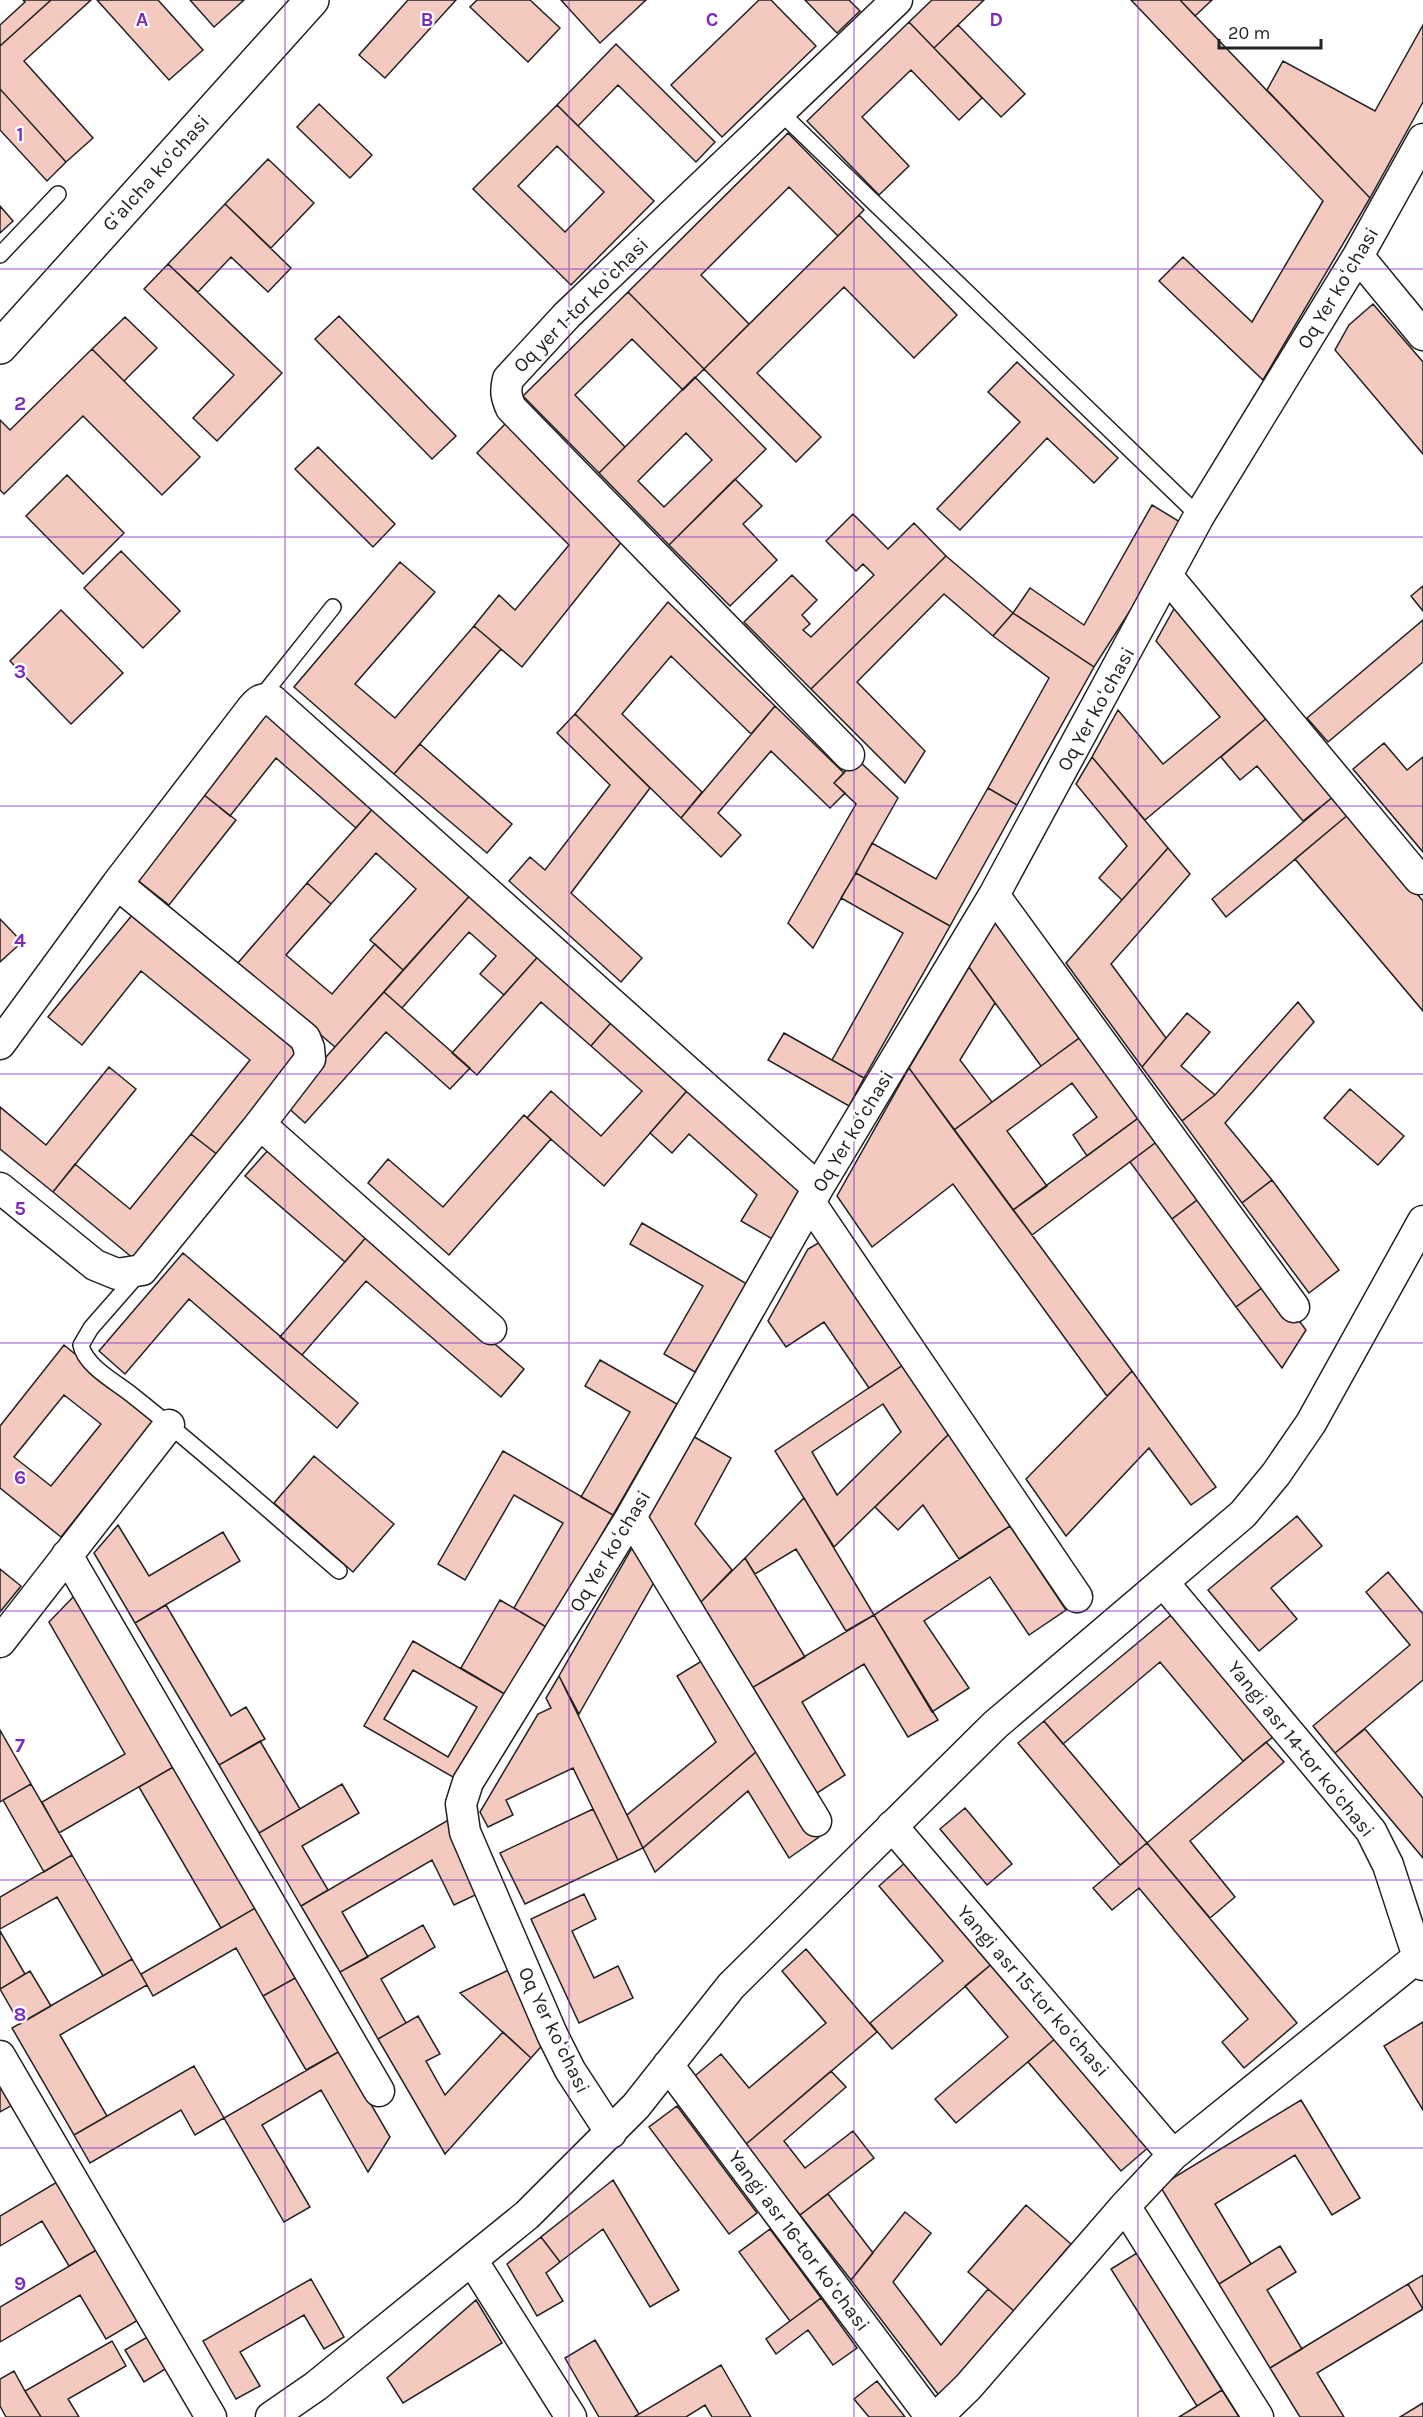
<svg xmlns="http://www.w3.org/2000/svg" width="1423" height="2417" font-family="Karla,sans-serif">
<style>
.building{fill:#f3c9c0;stroke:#222;stroke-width:1.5;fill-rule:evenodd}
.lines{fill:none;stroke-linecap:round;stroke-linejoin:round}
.lane-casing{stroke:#222;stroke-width:18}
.street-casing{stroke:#222;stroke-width:33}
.secondary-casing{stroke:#222;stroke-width:36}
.lane{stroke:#fff;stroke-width:15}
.street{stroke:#fff;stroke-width:30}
.secondary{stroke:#fff;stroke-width:33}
.grid{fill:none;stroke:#7b2cbf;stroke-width:1.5;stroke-opacity:0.55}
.labels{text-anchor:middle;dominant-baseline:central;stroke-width:4.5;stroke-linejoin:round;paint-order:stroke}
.street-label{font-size:20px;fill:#222;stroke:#fff}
.grid-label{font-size:20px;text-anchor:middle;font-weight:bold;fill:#7b2cbf;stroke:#fff;stroke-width:4.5;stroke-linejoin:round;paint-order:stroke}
</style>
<rect width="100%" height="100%" fill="#fff"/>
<path class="building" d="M 23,0 L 51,0 L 0,46 L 0,25 L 25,2 Z
M 51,0 L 91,0 L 24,61 L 93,138 L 66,162 L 0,89 L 0,46 Z
M 97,0 L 158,0 L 203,50 L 169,80 Z
M 190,0 L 244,0 L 214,27 Z
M 408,0 L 456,0 L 385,78 L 359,55 Z
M 477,0 L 530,0 L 560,28 L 528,62 L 470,7 Z
M 561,0 L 646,0 L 600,43 Z
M 759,0 L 771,0 L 816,46 L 722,137 L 671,85 Z
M 805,0 L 849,0 L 860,11 L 837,33 Z
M 932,0 L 984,0 L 934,48 L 909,22 Z
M 1131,0 L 1180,0 L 1370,198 L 1263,380 L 1159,281 L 1183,257 L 1252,322 L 1323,201 Z
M 1180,0 L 1212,0 L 1195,16 Z
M 909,22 L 982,98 L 959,120 L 911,70 L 862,117 L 909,166 L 879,195 L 807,121 Z
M 958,25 L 1025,94 L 1001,117 L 934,48 Z
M 1423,25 L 1423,102 L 1370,198 L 1267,90 L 1283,61 L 1375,111 Z
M 616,44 L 715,142 L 696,162 L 618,85 L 578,126 L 557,105 Z
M 0,89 L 66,162 L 47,181 L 0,130 Z
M 319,104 L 372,155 L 350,178 L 297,127 Z
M 557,105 L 654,201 L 571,285 L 473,189 ZM 557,146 L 604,192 L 565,232 L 518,186 Z
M 788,133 L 864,210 L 838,236 L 789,187 L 701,275 L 749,324 L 704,369 L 628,292 Z
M 268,159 L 314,203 L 271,248 L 225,204 Z
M 225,204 L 291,268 L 268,292 L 231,257 L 198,292 L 168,264 Z
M 0,206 L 13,221 L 0,233 Z
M 859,215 L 957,315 L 914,358 L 844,287 L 757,373 L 821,437 L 796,462 L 704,369 Z
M 168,264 L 282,373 L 217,441 L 193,418 L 234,375 L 144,289 Z
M 628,292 L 704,369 L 683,390 L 632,339 L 575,395 L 625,447 L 599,473 L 523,396 Z
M 1373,304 L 1423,362 L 1423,454 L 1335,350 L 1349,325 Z
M 339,316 L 456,436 L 432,459 L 315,339 Z
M 125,317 L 157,348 L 124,381 L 92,349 Z
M 92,349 L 200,457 L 162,495 L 83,416 L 4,494 L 0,490 L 0,420 L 10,430 Z
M 1017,362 L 1118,458 L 1094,483 L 1047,438 L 960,530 L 937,509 L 1020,422 L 988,392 Z
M 695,377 L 766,449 L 669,545 L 599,473 ZM 686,433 L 712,460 L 664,507 L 638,481 Z
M 506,423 L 623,540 L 522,667 L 474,626 L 499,595 L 515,610 L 569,545 L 477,453 Z
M 318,447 L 395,524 L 373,547 L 295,469 Z
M 67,475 L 124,533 L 83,574 L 26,516 Z
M 735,479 L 762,506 L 743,524 L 777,560 L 730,606 L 669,545 Z
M 1152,505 L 1185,525 L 1094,667 L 1013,613 L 1030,588 L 1084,625 Z
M 853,514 L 888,549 L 914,523 L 946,556 L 811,689 L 744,622 L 792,575 L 817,600 L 802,615 L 810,624 L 803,630 L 811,637 L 874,575 L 863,564 L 856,571 L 826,541 Z
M 121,551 L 180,611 L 143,648 L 84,588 Z
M 946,556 L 1013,613 L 993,636 L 944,594 L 857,682 L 925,751 L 905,783 L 811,689 Z
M 400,562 L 435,592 L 355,684 L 395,718 L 474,626 L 501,649 L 394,774 L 294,687 Z
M 1423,586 L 1423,611 L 1411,596 Z
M 668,602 L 775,706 L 751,734 L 671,656 L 622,714 L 702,792 L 681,818 L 575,714 Z
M 1175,607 L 1268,717 L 1145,820 L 1092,757 L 1118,710 L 1163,764 L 1220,717 L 1156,641 Z
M 61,610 L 123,673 L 71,724 L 10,661 Z
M 1013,613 L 1094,667 L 1017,805 L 988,788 L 1049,678 L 993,636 Z
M 1423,620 L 1423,662 L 1328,742 L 1307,718 Z
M 775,706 L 844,773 L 834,783 L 845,793 L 830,808 L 771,751 L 718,813 L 741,835 L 721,857 L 681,818 Z
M 270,710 L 376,805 L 356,828 L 276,758 L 230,816 L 203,794 Z
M 575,714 L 650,788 L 571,893 L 642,958 L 621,982 L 509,881 L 530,857 L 545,870 L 610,785 L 557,733 Z
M 1268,717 L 1334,796 L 1303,821 L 1257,766 L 1240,780 L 1221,757 Z
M 1384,743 L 1407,770 L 1423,757 L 1423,852 L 1353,769 Z
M 420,744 L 512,824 L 487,853 L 394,774 Z
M 1092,757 L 1168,848 L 1122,900 L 1099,878 L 1127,846 L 1076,784 Z
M 857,759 L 898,798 L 813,948 L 788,923 L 856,804 L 834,783 Z
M 988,788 L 1017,805 L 950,926 L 856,873 L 872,843 L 936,879 Z
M 203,794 L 236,820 L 169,905 L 136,879 Z
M 1334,796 L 1349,814 L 1226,917 L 1212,899 Z
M 376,805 L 474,891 L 403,970 L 370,940 L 416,889 L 376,853 L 331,904 L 307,883 Z
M 1349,814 L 1423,901 L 1423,1011 L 1295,859 Z
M 1168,848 L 1190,874 L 1111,964 L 1166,1038 L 1142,1067 L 1066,963 Z
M 856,873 L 950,926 L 864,1078 L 832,1060 L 903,933 L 841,898 Z
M 307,883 L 331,904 L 286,955 L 332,994 L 375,944 L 403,970 L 335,1047 L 237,964 Z
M 474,891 L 542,952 L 504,995 L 480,974 L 496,956 L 469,932 L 402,1008 L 384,992 Z
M 133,914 L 302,1051 L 218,1155 L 191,1134 L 250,1060 L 141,971 L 82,1045 L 48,1017 Z
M 998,914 L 1086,1033 L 1041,1066 L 969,967 Z
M 0,919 L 22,942 L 0,962 Z
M 542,952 L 616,1017 L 591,1046 L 541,1002 L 477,1075 L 452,1053 Z
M 969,967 L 995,1003 L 960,1060 L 992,1102 L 954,1130 L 909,1068 Z
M 384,992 L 470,1068 L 450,1089 L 386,1032 L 305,1123 L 284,1104 Z
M 1298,1002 L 1314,1022 L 1225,1123 L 1272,1180 L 1242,1203 L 1182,1121 L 1215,1095 Z
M 1187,1013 L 1210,1032 L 1181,1066 L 1215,1095 L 1182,1121 L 1142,1067 Z
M 616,1017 L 692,1085 L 604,1186 L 527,1118 L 551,1091 L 601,1136 L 642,1091 L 591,1046 Z
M 784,1033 L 864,1078 L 849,1106 L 768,1060 Z
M 1086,1033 L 1145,1113 L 1087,1156 L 1073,1135 L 1097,1117 L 1072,1083 L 1007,1131 L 1047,1186 L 1013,1210 L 954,1130 Z
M 109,1067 L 136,1089 L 53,1192 L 0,1149 L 0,1107 L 46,1145 Z
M 909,1068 L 1132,1371 L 1107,1396 L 953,1184 L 872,1247 L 837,1196 Z
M 692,1085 L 807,1187 L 776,1241 L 741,1221 L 757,1195 L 689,1134 L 672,1153 L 650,1133 Z
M 1350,1089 L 1404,1136 L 1378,1165 L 1324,1118 Z
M 1145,1113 L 1163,1137 L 1032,1235 L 1013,1210 Z
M 524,1115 L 551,1139 L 449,1255 L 368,1183 L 388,1159 L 443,1207 Z
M 191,1134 L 218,1155 L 134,1259 L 53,1192 L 75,1164 L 130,1209 Z
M 1163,1137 L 1205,1194 L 1172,1219 L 1130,1162 Z
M 269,1149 L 368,1235 L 345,1262 L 245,1176 Z
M 1272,1180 L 1339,1270 L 1309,1293 L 1242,1203 Z
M 1205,1194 L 1270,1282 L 1236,1307 L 1172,1219 Z
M 642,1223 L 747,1284 L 695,1372 L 664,1354 L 703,1286 L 630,1244 Z
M 368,1235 L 524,1369 L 501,1397 L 366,1281 L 302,1355 L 280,1337 Z
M 820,1242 L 903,1365 L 869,1388 L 824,1322 L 786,1347 L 768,1321 L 808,1249 Z
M 183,1253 L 358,1403 L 337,1428 L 189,1299 L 125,1374 L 99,1351 Z
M 1270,1282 L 1306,1330 L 1282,1368 L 1236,1307 Z
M 64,1345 L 155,1419 L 61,1537 L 0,1488 L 0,1426 ZM 64,1395 L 101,1424 L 51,1486 L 14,1457 Z
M 600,1360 L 677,1404 L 613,1515 L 581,1497 L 630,1412 L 585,1386 Z
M 903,1365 L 949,1434 L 834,1547 L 775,1451 ZM 883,1404 L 901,1432 L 837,1495 L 812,1452 Z
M 1132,1371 L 1216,1487 L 1191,1505 L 1149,1448 L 1066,1536 L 1026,1479 Z
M 949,1434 L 1010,1526 L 959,1559 L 923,1505 L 898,1530 L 875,1507 Z
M 691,1435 L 731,1458 L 695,1524 L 732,1570 L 699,1604 L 646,1516 Z
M 503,1451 L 613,1515 L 548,1628 L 514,1608 L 563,1523 L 514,1495 L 465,1580 L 438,1564 Z
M 314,1456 L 394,1524 L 353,1572 L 274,1503 Z
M 804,1498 L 874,1615 L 846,1631 L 796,1549 L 755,1574 L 745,1558 Z
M 1297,1516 L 1322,1546 L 1271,1588 L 1297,1619 L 1259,1651 L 1208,1590 Z
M 118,1525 L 149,1576 L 223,1532 L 240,1561 L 135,1623 L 94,1553 Z
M 1010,1526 L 1066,1610 L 1029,1635 L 990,1577 L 924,1621 L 969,1688 L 932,1712 L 874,1615 Z
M 636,1541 L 657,1577 L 579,1714 L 559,1676 Z
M 745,1558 L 805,1657 L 750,1689 L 699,1604 Z
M 0,1569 L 21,1586 L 0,1612 Z
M 1388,1572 L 1423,1614 L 1423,1680 L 1335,1753 L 1313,1726 L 1410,1645 L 1366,1592 Z
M 76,1594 L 175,1766 L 59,1833 L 42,1802 L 125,1754 L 49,1622 Z
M 500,1600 L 548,1628 L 508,1696 L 461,1668 Z
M 166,1605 L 231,1716 L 246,1707 L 265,1739 L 219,1765 L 135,1623 Z
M 874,1615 L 938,1720 L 908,1737 L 864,1664 L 802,1702 L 845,1775 L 814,1795 L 750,1689 Z
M 1171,1615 L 1273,1737 L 1243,1761 L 1160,1662 L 1063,1744 L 1044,1721 Z
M 413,1641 L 508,1696 L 460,1781 L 364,1726 ZM 413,1670 L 477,1707 L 448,1757 L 384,1719 Z
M 710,1656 L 763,1746 L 643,1848 L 627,1815 L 716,1742 L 677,1676 Z
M 559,1676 L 643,1848 L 618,1860 L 573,1768 L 506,1800 L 513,1815 L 488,1827 L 480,1812 L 538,1714 L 551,1708 L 546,1698 Z
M 1044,1721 L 1147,1843 L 1120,1865 L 1018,1743 Z
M 1365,1729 L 1423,1798 L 1423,1858 L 1335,1753 Z
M 0,1730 L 31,1784 L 0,1802 Z
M 260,1741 L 300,1809 L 259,1833 L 219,1765 Z
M 1266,1742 L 1284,1762 L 1190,1841 L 1235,1897 L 1210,1918 L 1147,1843 Z
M 763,1746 L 819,1837 L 789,1858 L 748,1791 L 655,1872 L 643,1848 Z
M 175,1766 L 257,1907 L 221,1928 L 139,1787 Z
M 31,1784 L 72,1855 L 44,1872 L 3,1800 Z
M 342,1784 L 359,1813 L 302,1846 L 328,1890 L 301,1906 L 259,1833 Z
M 965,1808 L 1012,1864 L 987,1885 L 940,1829 Z
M 593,1809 L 618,1860 L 525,1904 L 500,1853 Z
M 450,1819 L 484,1891 L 454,1905 L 432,1860 L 342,1912 L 368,1957 L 340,1972 L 301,1906 Z
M 1147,1843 L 1297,2023 L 1244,2068 L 1222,2042 L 1248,2019 L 1139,1888 L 1112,1910 L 1093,1888 Z
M 72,1855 L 132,1959 L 103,1976 L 57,1897 L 0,1929 L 0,1897 Z
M 907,1861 L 994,1962 L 892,2049 L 870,2023 L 943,1961 L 879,1886 Z
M 584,1894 L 596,1919 L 572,1931 L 594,1978 L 618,1966 L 633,1998 L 579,2023 L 531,1919 Z
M 257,1907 L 297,1977 L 263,1996 L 236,1948 L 153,1996 L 141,1974 Z
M 423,1925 L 435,1947 L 381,1979 L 406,2023 L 378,2039 L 340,1972 Z
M 0,1931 L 25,1974 L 0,1989 Z
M 806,1949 L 877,2032 L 745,2145 L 690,2080 L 721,2054 L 749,2088 L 826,2023 L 782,1971 Z
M 132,1959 L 147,1985 L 60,2035 L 107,2116 L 74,2135 L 12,2028 Z
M 994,1962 L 1057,2037 L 956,2123 L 935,2099 L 1008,2037 L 965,1986 Z
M 513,1968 L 546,2041 L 531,2058 L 460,1993 Z
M 30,1971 L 51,2006 L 20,2024 L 0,1989 Z
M 297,1977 L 340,2051 L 306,2070 L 263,1996 Z
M 418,2016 L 440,2054 L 426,2061 L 445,2095 L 503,2032 L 531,2058 L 445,2154 L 378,2039 Z
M 1423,2022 L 1423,2110 L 1384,2046 Z
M 1057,2037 L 1150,2146 L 1121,2171 L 1028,2062 Z
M 340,2051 L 390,2137 L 368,2172 L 321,2090 L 262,2125 L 310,2207 L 284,2222 L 224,2118 Z
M 194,2066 L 224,2118 L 195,2135 L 181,2110 L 90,2163 L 74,2135 Z
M 831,2071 L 846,2087 L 784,2141 L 805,2168 L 853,2131 L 874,2158 L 800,2215 L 745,2145 Z
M 0,2076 L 16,2103 L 0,2112 Z
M 1301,2100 L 1360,2198 L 1332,2215 L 1295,2155 L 1215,2204 L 1251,2264 L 1219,2284 L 1160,2186 Z
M 677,2106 L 757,2213 L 729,2234 L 649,2127 Z
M 613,2180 L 679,2290 L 650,2307 L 603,2229 L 560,2262 L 541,2237 Z
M 57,2182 L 98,2249 L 69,2266 L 42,2221 L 0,2246 L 0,2216 Z
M 828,2194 L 873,2253 L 851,2280 L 800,2215 Z
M 1026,2205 L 1071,2244 L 1014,2311 L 968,2272 Z
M 905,2212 L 931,2233 L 893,2282 L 941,2345 L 988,2289 L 1014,2311 L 941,2398 L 851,2280 Z
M 770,2229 L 821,2298 L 790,2321 L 739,2252 Z
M 541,2237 L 560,2262 L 546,2273 L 563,2301 L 537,2316 L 507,2264 Z
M 1280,2246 L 1296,2272 L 1267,2290 L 1302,2349 L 1270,2368 L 1219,2284 Z
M 98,2249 L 140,2319 L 106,2339 L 80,2295 L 0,2342 L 0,2307 Z
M 1137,2253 L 1222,2390 L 1197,2406 L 1111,2269 Z
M 1423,2275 L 1423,2309 L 1408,2284 Z
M 311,2279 L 344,2337 L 324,2349 L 304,2315 L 240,2352 L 260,2386 L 236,2399 L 203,2341 Z
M 1408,2284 L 1423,2309 L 1317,2373 L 1344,2417 L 1300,2417 L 1270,2368 Z
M 821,2298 L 857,2348 L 833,2365 L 808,2330 L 776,2354 L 766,2339 Z
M 476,2300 L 502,2343 L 403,2403 L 387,2378 Z
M 149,2336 L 167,2368 L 144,2382 L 125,2350 Z
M 595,2340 L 639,2414 L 634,2417 L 599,2417 L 565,2358 Z
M 112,2341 L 126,2366 L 68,2399 L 79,2417 L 41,2417 L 25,2391 Z
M 721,2365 L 751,2417 L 712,2417 L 705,2405 L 686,2417 L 634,2417 Z
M 14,2371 L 25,2391 L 41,2417 L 6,2417 L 0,2406 L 0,2379 Z
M 877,2381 L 905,2417 L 869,2417 L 854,2399 Z
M 1222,2390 L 1239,2417 L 1179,2417 L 1197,2406 Z
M 1423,2403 L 1423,2417 L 1400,2417 Z"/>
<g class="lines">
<g class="lane-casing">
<path id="lane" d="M 779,111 L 1199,516
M 0,255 L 58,194
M 259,700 L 333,607
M 140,1272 L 91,1328 L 81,1345 C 85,1366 116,1382 132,1395 C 203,1451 270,1512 339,1571"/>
</g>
<g class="street-casing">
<path id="street" d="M 1358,256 L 1423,335
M 1168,577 L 1419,879
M 849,755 L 511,408 C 506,397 505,391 508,379 L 567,315 L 897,0
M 117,884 L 305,1038 L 309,1048 L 310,1059 L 257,1128
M 994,895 L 1294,1307
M 0,1044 L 117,884 L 252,708 C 258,701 262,697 272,700 L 818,1188
M 0,1188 L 95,1265 L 117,1274 L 142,1270 L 257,1128 L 270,1133 L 491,1329
M 811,1204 L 1077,1597
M 631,1517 L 816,1821
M 67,1555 L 379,2091
M 1163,1582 L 1371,1831 L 1388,1865 L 1418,1957 L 1423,1965
M 0,1642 L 169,1425
M 892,1826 L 1173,2155
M 0,2056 L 211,2417
M 668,2065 L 931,2417
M 611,2133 L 570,2070 L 552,2034 L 465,1832 L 461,1804 L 468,1782 L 631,1517 L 818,1188 L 994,895 L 1199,516 L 1358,256 L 1423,139
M 1125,2206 L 1258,2417
M 472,2260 L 571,2417
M 271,2417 L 316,2386 L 527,2215 L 636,2106 L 731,1986 L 995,1725 L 1243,1514 L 1276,1474 L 1311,1423 L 1423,1221
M 937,2417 L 968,2387 L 1125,2206 L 1173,2155 L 1418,1957"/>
</g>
<g class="secondary-casing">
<path id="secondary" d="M 0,347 L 312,0"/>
</g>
<use href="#lane" class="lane"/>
<use href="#street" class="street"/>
<use href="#secondary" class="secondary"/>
</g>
<path class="grid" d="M 285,0 L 285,2417M 569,0 L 569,2417M 854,0 L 854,2417M 1138,0 L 1138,2417M 0,269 L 1423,269M 0,537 L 1423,537M 0,806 L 1423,806M 0,1074 L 1423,1074M 0,1343 L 1423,1343M 0,1611 L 1423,1611M 0,1880 L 1423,1880M 0,2148 L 1423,2148"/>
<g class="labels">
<g class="street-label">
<text transform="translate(156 173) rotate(-48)">Gʻalcha koʻchasi</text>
<text transform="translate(1338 288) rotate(-59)">Oq Yer koʻchasi</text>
<text transform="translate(581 305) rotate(-45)">Oq yer 1-tor koʻchasi</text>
<text transform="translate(1096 709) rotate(-61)">Oq Yer koʻchasi</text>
<text transform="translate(853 1131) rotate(-59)">Oq Yer koʻchasi</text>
<text transform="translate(610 1551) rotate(-59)">Oq Yer koʻchasi</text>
<text transform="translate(1301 1749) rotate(51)">Yangi asr 14-tor koʻchasi</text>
<text transform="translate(1033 1991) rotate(49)">Yangi asr 15-tor koʻchasi</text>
<text transform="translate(554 2030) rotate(64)">Oq Yer koʻchasi</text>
<text transform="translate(799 2241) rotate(53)">Yangi asr 16-tor koʻchasi</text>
</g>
</g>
<g class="grid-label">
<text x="142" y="26">A</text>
<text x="427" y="26">B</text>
<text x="712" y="26">C</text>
<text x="996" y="26">D</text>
<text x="20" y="141">1</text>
<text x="20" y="410">2</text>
<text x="20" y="678">3</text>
<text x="20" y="947">4</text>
<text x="20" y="1215">5</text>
<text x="20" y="1484">6</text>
<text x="20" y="1752">7</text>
<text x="20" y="2021">8</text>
<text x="20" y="2290">9</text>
</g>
<path d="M1219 39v9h102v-9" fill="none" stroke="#222222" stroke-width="3"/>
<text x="1228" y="39" font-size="18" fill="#222222" stroke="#ffffff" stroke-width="4.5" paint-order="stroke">20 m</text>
</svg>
